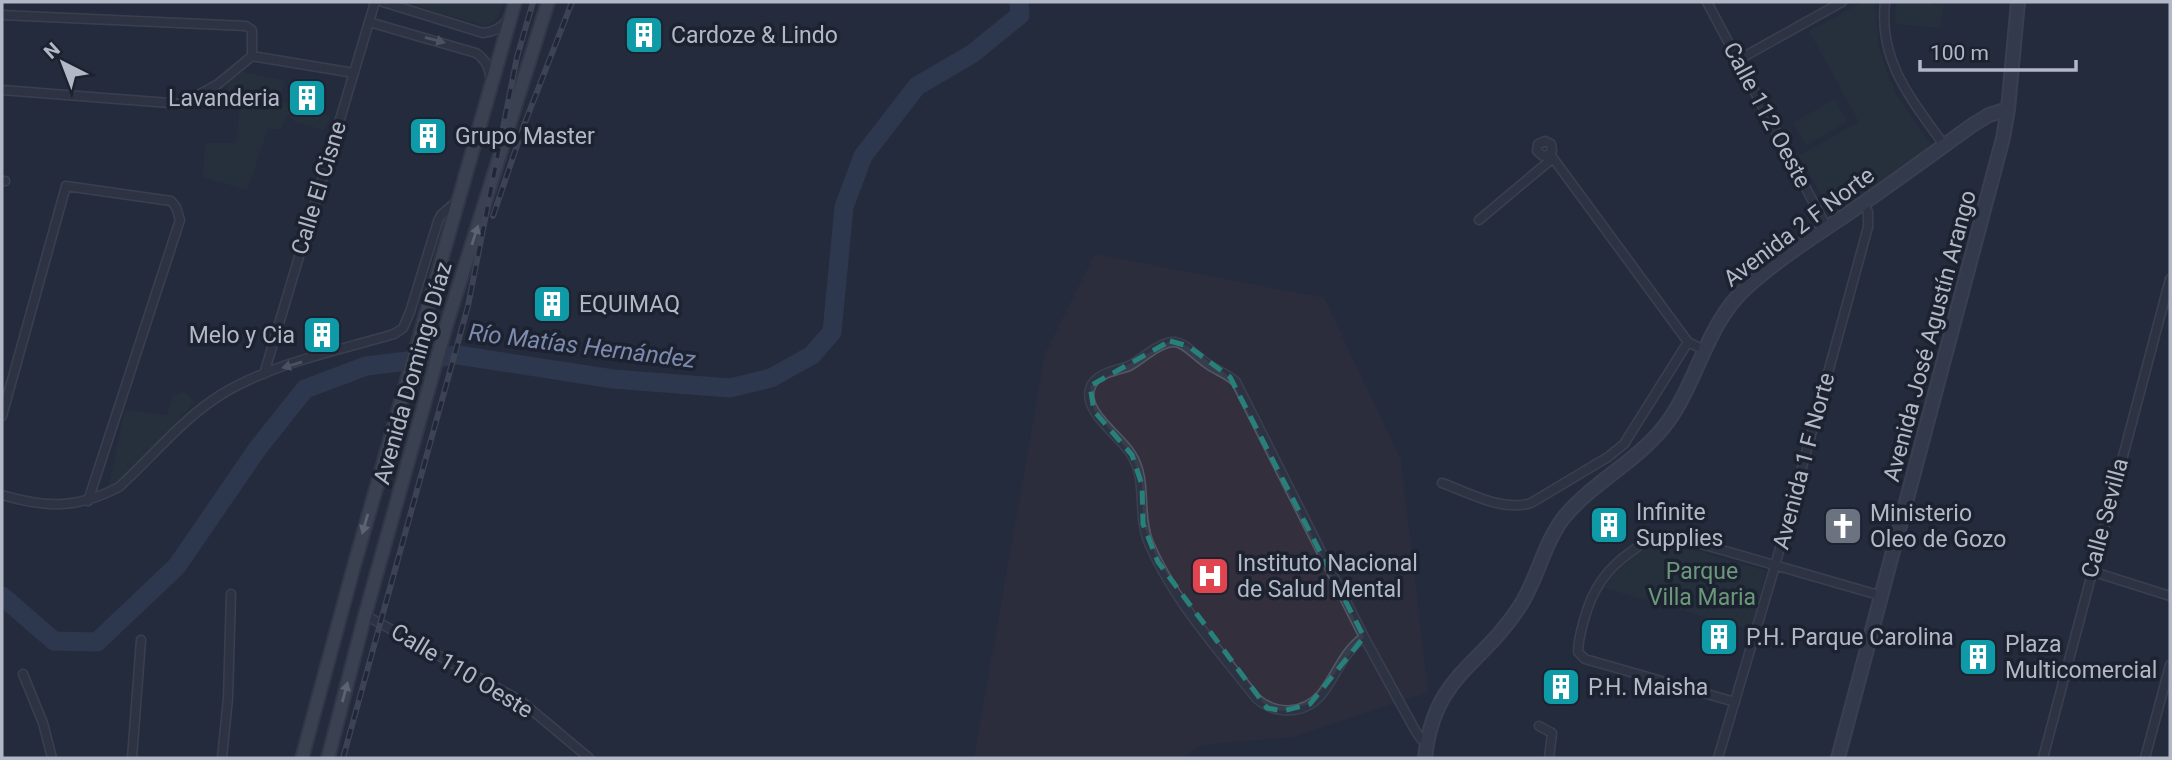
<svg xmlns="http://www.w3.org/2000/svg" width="2172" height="760" font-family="Roboto,sans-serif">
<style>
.medical{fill:#332f3d}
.green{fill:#26373d}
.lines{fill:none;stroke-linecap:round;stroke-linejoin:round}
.river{stroke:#394664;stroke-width:19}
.street-casing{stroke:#535867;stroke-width:11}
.secondary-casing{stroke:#535867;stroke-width:16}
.primary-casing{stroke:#414655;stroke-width:16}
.street{stroke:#383d4c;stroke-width:8}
.secondary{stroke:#464c5f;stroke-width:12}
.primary{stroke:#565c6c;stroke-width:12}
.rail-casing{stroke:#5a6173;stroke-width:6}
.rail{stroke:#1d2231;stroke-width:3.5;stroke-dasharray:10;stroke-linecap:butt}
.oneway{fill:#7c8190}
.oneway2{fill:#a0a6b5}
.marked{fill:none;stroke:#28807b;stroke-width:5;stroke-dasharray:14 9;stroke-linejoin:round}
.labels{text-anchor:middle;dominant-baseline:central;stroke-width:7;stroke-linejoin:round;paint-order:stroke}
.poi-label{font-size:23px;fill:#b3b8c7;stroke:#1d2231;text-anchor:start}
.street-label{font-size:23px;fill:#b3b8c7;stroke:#1d2231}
.park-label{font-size:23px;fill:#6b987b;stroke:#1d2231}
.water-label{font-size:24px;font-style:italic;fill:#7c8bae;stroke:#1d2231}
</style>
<rect width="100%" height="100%" fill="#242b3c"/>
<path class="medical" d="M 1095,254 L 1324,298 L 1401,460 L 1428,692 L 1292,737 L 1202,745 L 1182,758 L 974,758 L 1045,354 Z"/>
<path class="green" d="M 404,2 L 503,2 C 499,14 498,22 485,26 Z
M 1863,2 L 1875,2 L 1878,43 L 1886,71 L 1897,96 L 1931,145 L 1931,147 L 1833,215 L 1799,156 L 1859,122 L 1809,31 Z
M 1896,2 L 1930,2 L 1931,5 L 1943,6 L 1941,28 L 1895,24 Z
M 245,72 L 285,81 L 279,101 L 330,116 L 324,130 L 295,122 L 288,114 L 281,129 L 268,129 L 247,190 L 203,177 L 205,143 L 236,143 L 241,95 L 228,91 L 227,79 L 236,73 Z
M 1835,99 L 1847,122 L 1806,145 L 1793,123 Z
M 183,391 L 194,402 L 157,443 L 108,489 L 125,410 L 167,415 L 173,396 Z
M 1665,542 L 1766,571 L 1751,630 L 1604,588 C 1618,569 1641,546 1665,542 Z"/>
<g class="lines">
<path class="river" d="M 2,596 L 54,641 L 97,642 L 177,566 L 258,448 L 305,389 L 366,366 L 458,355 L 613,379 L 730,388 L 771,378 L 812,355 L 832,332 L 844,207 L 863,156 L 917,86 L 972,54 L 1020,15 L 1019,2"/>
<g class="street-casing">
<path id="street" d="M 383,2 L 483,33 C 493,32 501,29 507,20
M 1707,2 L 1827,228
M 1885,2 C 1878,61 1912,100 1944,145
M 2,15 L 246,26 L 252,30 L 252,56
M 369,22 L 476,53 C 485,59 489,66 490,76
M 252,56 L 354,73
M 1738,60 L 1842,2
M 2,90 L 182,104 L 218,84 L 252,56
M 1550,154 L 1543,156 L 1537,151 L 1538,144 L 1545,141 L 1551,144 L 1552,151 L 1550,154 L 1688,342 L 1704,350
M 2,181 L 5,181
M 1479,220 L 1553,158
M 264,374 L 375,2
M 2,416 L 66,186 L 171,201 L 176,207 L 180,220 L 88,501
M 1442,483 C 1470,493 1502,512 1531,503 L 1608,457 L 1624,444 L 1688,342
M 2,495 C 46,508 77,509 119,487 C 153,456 183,418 222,394 C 273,363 337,351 394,334 L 403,328 L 410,312 L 438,221 L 441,215 L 457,201
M 2091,571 L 2170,596
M 365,615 L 521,701 L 589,758
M 1364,637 C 1343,652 1337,675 1321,695 C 1303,715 1275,715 1256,698 C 1218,649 1172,599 1148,541 C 1137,513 1148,480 1131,454 C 1120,436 1083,412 1090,389 C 1094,373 1116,371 1129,366 C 1135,363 1141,358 1147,354 C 1180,330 1182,346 1209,365 C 1218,371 1228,374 1236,382 L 1364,637 L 1415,730 L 1421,739 L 1426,741
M 23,674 L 43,723 L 52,758
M 1735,702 L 1585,659 L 1578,652 C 1578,641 1581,631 1584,620 C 1592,590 1606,569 1632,551 C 1645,541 1654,534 1670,535 L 1882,596
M 1539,726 L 1552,733 L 1549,758
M 132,758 L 141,640
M 222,758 L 228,698 L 231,594
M 1718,758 L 1775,566 L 1868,227 L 1868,212 L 1864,203
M 2043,758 L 2170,279
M 2145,758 L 2170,665"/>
</g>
<g class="secondary-casing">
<path id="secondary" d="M 1425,758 C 1434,674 1481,667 1520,606 C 1538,578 1544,542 1565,516 C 1594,482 1635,462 1663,428 C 1697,386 1705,325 1746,288 C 1781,256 1823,231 1862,204 C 1900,178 1936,151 1974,124 L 1989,115 L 2008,109
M 1838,758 L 2003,138 L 2008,109 L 2018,2"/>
</g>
<g class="primary-casing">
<path id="primary" d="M 302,758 L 354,566 L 515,2
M 328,758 L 365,615 L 447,323 L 548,2"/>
</g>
<use href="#street" class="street"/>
<use href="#secondary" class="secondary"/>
<use href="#primary" class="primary"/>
<g class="rail-casing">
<path id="rail" d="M 493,216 L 524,125 L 572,2
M 343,758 L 468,306 L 517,57 L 533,2"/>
</g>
<use href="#rail" class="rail"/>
</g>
<defs><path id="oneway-solid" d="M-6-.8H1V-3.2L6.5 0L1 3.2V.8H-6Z" transform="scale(1.75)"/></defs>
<g class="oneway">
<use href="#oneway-solid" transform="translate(435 40) rotate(15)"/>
<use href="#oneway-solid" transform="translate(292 365) rotate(163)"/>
</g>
<g class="oneway2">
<use href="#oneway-solid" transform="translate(475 235) rotate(-72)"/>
<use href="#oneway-solid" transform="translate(365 524) rotate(106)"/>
<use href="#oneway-solid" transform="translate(345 692) rotate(-75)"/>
</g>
<path d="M0 0H2172V760H0ZM 1170,341 L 1188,346 L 1230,377 L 1364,637 L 1310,704 L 1283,711 L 1267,708 L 1158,562 L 1143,524 L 1142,485 L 1132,455 L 1094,411 L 1090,386 Z" fill="#242b3c" fill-opacity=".55" fill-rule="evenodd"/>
<path class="marked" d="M 1170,341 L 1188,346 L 1230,377 L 1364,637 L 1310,704 L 1283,711 L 1267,708 L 1158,562 L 1143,524 L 1142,485 L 1132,455 L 1094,411 L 1090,386 Z"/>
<defs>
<g id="building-square" transform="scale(2.0125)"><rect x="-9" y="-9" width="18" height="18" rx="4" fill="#0f9aa8" stroke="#1d2231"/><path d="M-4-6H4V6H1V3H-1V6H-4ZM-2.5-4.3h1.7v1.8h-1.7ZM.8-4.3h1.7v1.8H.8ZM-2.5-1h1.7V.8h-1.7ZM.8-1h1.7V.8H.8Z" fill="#fff"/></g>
<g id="church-square" transform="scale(2.0125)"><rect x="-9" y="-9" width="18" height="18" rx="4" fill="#6b7280" stroke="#1d2231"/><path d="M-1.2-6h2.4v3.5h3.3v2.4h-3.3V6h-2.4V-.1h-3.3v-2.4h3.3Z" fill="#fff"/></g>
<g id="hospital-square" transform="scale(2.0125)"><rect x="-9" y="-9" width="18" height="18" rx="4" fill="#e0444e" stroke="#1d2231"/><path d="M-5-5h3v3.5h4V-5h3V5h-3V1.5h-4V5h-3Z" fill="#fff"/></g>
</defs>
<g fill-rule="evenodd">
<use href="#building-square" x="644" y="35"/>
<use href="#building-square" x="307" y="98"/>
<use href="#building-square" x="428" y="136"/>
<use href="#building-square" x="552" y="304"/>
<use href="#building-square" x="322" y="335"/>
<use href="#building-square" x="1609" y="525"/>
<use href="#church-square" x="1843" y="526"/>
<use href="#hospital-square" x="1210" y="576"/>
<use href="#building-square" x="1719" y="637"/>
<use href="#building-square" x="1978" y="657"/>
<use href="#building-square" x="1561" y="687"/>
</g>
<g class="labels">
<g class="poi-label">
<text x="671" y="35">Cardoze &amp; Lindo</text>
<text x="280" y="98" text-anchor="end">Lavanderia</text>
<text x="455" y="136">Grupo Master</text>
<text x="579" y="304">EQUIMAQ</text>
<text x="295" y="335" text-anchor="end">Melo y Cia</text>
<text x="1636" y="512">Infinite<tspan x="1636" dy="26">Supplies</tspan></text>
<text x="1870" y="513">Ministerio<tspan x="1870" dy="26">Oleo de Gozo</tspan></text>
<text x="1237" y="563">Instituto Nacional<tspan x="1237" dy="26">de Salud Mental</tspan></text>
<text x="1746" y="637">P.H. Parque Carolina</text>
<text x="2005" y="644">Plaza<tspan x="2005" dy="26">Multicomercial</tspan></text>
<text x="1588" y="687">P.H. Maisha</text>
</g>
<g class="street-label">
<text transform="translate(1767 115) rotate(62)">Calle 112 Oeste</text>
<text transform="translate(319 188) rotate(-73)">Calle El Cisne</text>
<text transform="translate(1799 227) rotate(-37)">Avenida 2 F Norte</text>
<text transform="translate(1930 336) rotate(-75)">Avenida José Agustín Arango</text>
<text transform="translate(413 373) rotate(-74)">Avenida Domingo Díaz</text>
<text transform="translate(1804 461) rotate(-75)">Avenida 1 F Norte</text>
<text transform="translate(2105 518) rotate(-75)">Calle Sevilla</text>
<text transform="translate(462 671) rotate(31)">Calle 110 Oeste</text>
</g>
<g class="park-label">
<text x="1702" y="571">Parque<tspan x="1702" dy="26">Villa Maria</tspan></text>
</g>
<g class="water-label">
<text transform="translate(582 346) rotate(7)">Río Matías Hernández</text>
</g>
</g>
<rect width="2172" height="760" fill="none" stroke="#b3b8c7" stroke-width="7"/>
<g transform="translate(63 63) rotate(318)" stroke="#1d2231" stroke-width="5" paint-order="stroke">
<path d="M0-5L12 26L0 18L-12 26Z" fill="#b3b8c7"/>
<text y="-10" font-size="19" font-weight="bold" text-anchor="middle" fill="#b3b8c7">N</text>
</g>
<path d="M1920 60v10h156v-10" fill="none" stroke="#b3b8c7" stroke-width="3.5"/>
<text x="1930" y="60" font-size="21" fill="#b3b8c7" stroke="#1d2231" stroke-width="5" paint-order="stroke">100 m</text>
</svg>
